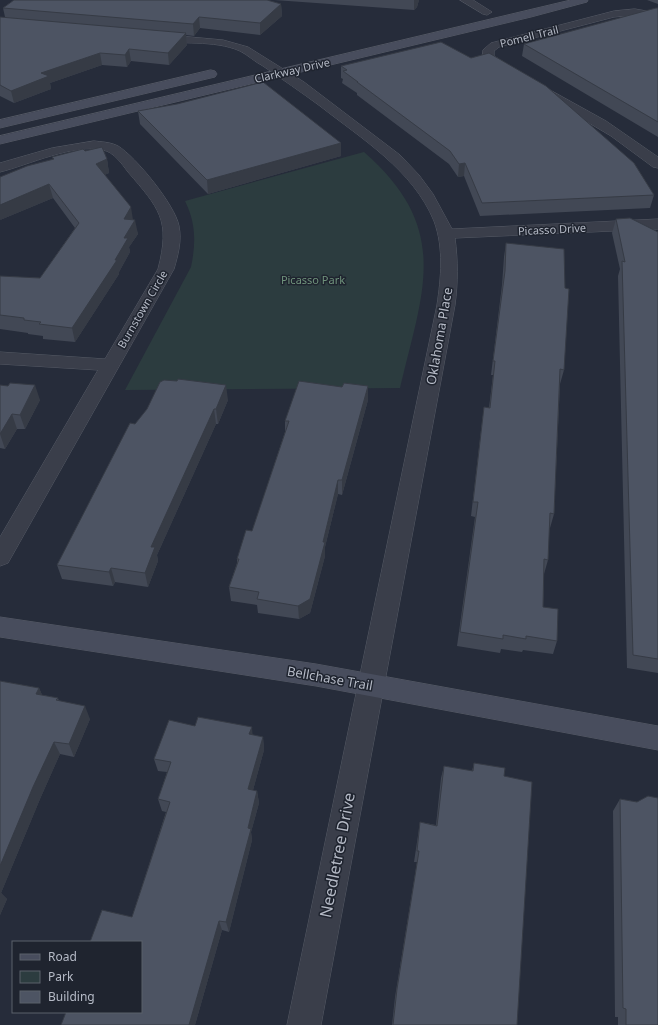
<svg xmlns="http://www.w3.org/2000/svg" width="658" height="1025" font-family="'Noto Sans',sans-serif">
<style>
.green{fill:#2c3c3f}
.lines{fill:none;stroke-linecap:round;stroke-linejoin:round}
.street-casing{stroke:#555a65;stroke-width:1}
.secondary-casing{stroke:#555a65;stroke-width:1}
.street{fill:#3a3e4a;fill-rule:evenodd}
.secondary{fill:#484d5d;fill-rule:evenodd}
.wall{fill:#424855}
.shaded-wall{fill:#363b45}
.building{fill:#4d5463;stroke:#363b45}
.labels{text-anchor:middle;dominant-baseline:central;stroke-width:3;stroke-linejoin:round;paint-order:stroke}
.far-street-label{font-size:11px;fill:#b5bac6;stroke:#1f242f}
.far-park-label{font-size:11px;fill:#70937c;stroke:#1f242f}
.street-label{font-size:13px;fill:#b5bac6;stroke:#1f242f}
.near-street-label{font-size:16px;fill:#b5bac6;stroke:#1f242f}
</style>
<rect width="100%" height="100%" fill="#262c3a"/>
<path class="green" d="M 364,152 C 452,229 423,290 400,388 L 125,390 L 191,267 C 196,243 196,223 185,201 Z"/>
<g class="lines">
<g class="street-casing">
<path id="street" d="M 460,0 L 473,0 L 492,12 L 487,15 L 483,14 Z
M 635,9 L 658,13 L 658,19 L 635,15 L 614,17 L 499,47 L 494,51 L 494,56 L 513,68 L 515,71 L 513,74 L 505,74 L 482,57 L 483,50 L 491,43 L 614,11 Z
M 157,34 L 223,40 L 248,47 L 304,82 L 400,155 L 419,175 L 433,194 L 452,229 L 658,219 L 658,229 L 455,238 C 458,261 458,282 455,305 L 321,1025 L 287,1025 L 437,305 C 441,278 444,248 434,221 C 413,170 362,139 320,106 C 301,92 282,79 263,66 C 255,62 248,55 240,51 C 213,39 181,46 153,39 L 151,37 Z
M 541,85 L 606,121 L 658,157 L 658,168 L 653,167 L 611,136 L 537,92 L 535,89 L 537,86 Z
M 94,141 C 102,142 110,142 118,146 C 136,157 175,205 179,226 C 182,241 178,255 174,269 L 8,563 L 0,566 L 0,537 L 98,370 L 0,364 L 0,352 L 105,359 L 158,269 C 171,220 159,208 128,172 C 122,164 114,152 103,150 C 75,143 28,165 0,172 L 0,163 L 52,148 Z"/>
</g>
<g class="secondary-casing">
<path id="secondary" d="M 571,0 L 588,0 L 587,2 L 531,17 L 0,144 L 0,136 Z
M 211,70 L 215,71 L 217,74 L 215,77 L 0,128 L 0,120 Z
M 0,617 L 316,664 L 658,726 L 658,750 L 316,686 L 0,637 Z"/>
</g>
<use href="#street" class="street"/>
<use href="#secondary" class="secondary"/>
</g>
<path class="wall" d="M 14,0 L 269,0 L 269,1 L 281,4 L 282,16 L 260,35 L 200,28 L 194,36 L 186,35 L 187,45 L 169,65 L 131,61 L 127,67 L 102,65 L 50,83 L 51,89 L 14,103 L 0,96 L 0,17 L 5,17 L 3,8 Z
M 274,0 L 419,0 L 417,7 L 414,10 Z
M 647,0 L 658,0 L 658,4 Z
M 658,8 L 658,137 L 522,56 L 524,44 Z
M 341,66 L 654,195 L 650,208 L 480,216 L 464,176 L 458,177 L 449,164 L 357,95 L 357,93 L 342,83 L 343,79 L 341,78 Z
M 177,104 L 341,143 L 341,156 L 208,194 L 140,124 L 138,111 Z
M 85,151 L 107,159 L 109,173 L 104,175 L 133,220 L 138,234 L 129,247 L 130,252 L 119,272 L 119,274 L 75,342 L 43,339 L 43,336 L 28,334 L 28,333 L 0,329 L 0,276 L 40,278 L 75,228 L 53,198 L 0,220 L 53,159 L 52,157 Z
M 616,219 L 658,232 L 658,673 L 627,668 L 618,276 L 620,269 L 612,233 Z
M 506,243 L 564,370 L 560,384 L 554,514 L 550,528 L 549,528 L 548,560 L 544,574 L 543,607 L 557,641 L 553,654 L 523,650 L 522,652 L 501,649 L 500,653 L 457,646 L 475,517 L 471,516 L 482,422 L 484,407 L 489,408 L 493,375 L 491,375 L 502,285 L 504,257 Z
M 0,385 L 40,400 L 25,429 L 17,429 L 5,449 L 0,448 Z
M 368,386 L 368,400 L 342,495 L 338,494 L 325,547 L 325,556 L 310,613 L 299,619 L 258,613 L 257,605 L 231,601 L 229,587 L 237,563 L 237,559 L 252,531 L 285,432 L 285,421 L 342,387 Z
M 228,400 L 218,424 L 216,424 L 157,555 L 158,561 L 148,587 L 115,582 L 113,586 L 62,579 L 57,565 L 135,424 Z
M 0,681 L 39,688 L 42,695 L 58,698 L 59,701 L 90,719 L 74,757 L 60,754 L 40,799 L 1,893 L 7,899 L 0,915 Z
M 195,726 L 263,737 L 264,750 L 253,790 L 257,791 L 259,803 L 251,832 L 252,840 L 229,932 L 222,930 L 195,1025 L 61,1025 L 132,917 L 166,812 L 162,811 L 158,799 L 167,772 L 158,771 L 154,759 Z
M 474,763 L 504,776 L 517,1025 L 392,1025 L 395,997 L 417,862 L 414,862 L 420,822 L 436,825 L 441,778 L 444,766 L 472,771 Z
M 620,799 L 637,802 L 658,1025 L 618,1025 L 618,1017 L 615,1017 L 613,811 Z"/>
<path class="shaded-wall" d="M 414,0 L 419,0 L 417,7 L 414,10 Z
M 281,4 L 282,16 L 260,35 L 260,23 Z
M 199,17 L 200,28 L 194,36 L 193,24 Z
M 186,33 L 187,45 L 169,65 L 168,53 Z
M 129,49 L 131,61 L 127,67 L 125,55 Z
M 100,53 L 102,65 L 50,83 L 51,89 L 14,103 L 11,91 L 41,73 Z
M 341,143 L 341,156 L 208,194 L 207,180 Z
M 107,159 L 109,173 L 98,178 L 96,164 Z
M 465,163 L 464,176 L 458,177 L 459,164 Z
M 49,184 L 53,198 L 0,220 L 0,205 Z
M 131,207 L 133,220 L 124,219 Z
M 135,220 L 138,234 L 129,247 L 130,252 L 119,272 L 119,274 L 75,342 L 72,328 L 115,260 L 124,238 Z
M 35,385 L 40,400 L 25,429 L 20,415 Z
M 226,385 L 228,400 L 218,424 L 216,409 Z
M 368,386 L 368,400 L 342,495 L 342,480 Z
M 214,409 L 216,424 L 157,555 L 158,561 L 148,587 L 145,573 L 151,547 Z
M 12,414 L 17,429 L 5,449 L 0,434 Z
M 338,480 L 338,494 L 325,547 L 325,556 L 310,613 L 299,619 L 298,606 L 323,542 Z
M 111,568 L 115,582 L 113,586 L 109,572 Z
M 39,688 L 45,701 L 36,694 Z
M 85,706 L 90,719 L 74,757 L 69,744 Z
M 252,727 L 253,740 L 249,734 Z
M 263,737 L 264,750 L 250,801 L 248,789 Z
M 54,742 L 60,754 L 40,799 L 1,893 L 7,899 L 0,915 L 0,866 L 33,787 Z
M 257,791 L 259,803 L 251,832 L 252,840 L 229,932 L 226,922 L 248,828 Z
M 219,921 L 222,930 L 195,1025 L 189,1025 Z"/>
<path class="building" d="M 14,0 L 267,0 L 281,4 L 260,23 L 199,17 L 193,24 L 3,8 Z
M 656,8 L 658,8 L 658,122 L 524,44 Z
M 0,17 L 186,33 L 168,53 L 129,49 L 125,55 L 100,53 L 41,73 L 49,76 L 11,91 L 0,85 Z
M 441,42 L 471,58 L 489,53 L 546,86 L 634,163 L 654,195 L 482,203 L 465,163 L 459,164 L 450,151 L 357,82 L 358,82 L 343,71 L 347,70 L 341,66 Z
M 263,82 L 341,143 L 207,180 L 138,111 L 177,104 Z
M 102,147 L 107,159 L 96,164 L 131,207 L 124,219 L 135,220 L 124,238 L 128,238 L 115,260 L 117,260 L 72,328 L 39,324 L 41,322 L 24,320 L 24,318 L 0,315 L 0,276 L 40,278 L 79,223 L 49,184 L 0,205 L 0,177 L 27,166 L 54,159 L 52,157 L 83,149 L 85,151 Z
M 630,218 L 658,232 L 658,659 L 633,655 L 622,261 L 625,262 L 616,219 Z
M 506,243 L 564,249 L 565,288 L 569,289 L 564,370 L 560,369 L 554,514 L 550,513 L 548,560 L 544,559 L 543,607 L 558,609 L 557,641 L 526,636 L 526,639 L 503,635 L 503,639 L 460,632 L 478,502 L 473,502 L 484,407 L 490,408 L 495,361 L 493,361 L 505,271 Z
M 178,379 L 226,385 L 216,409 L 214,409 L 151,547 L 155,547 L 145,573 L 111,568 L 109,572 L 57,565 L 130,423 L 135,424 L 147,409 L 160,382 L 164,380 L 177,381 Z
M 299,381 L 342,387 L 344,383 L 368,386 L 342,480 L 338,480 L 323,542 L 325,542 L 310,599 L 298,606 L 257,599 L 259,592 L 229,587 L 239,559 L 237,559 L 246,530 L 252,531 L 289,421 L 285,421 Z
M 10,383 L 35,385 L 20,415 L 12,414 L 0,434 L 0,385 L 8,386 Z
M 0,681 L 39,688 L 36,694 L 58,698 L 56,700 L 85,706 L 69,744 L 54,742 L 33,787 L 0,866 Z
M 198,717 L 252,727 L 249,734 L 263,737 L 248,789 L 257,791 L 248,828 L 251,829 L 226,922 L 219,921 L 189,1025 L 61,1025 L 66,1012 L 141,1012 L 141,942 L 90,942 L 102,910 L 132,917 L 170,802 L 158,799 L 171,762 L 154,759 L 169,720 L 195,726 Z
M 474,763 L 505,768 L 504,776 L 532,782 L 517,1025 L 393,1025 L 397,989 L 419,851 L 417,851 L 420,822 L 437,826 L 444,766 L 473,771 Z
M 648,796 L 658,798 L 658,1025 L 626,1025 L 626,1009 L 623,1008 L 620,799 L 637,802 Z"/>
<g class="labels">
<g class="far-street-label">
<text transform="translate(529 36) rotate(-14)">Pomell Trail</text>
<text transform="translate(292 70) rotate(-13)">Clarkway Drive</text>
<text transform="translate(552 229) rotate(-3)">Picasso Drive</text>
<text transform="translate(142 309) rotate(-60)">Burnstown Circle</text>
</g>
<g class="far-park-label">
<text x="313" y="279">Picasso Park</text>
</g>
<g class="street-label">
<text transform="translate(439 336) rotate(-80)">Oklahoma Place</text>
<text transform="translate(330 678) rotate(10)">Bellchase Trail</text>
</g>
<g class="near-street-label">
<text transform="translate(337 855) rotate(-79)">Needletree Drive</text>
</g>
</g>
<rect x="12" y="941" width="130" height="72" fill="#1f242f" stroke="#5b606b"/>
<rect x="20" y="954" width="20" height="6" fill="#484d5d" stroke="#5b606b"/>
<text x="48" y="961" font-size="12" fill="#b5bac6">Road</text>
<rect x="20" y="971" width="20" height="12" fill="#2c3c3f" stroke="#5b606b"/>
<text x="48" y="981" font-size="12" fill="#b5bac6">Park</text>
<rect x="20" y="991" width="20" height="12" fill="#4d5463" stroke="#5b606b"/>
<text x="48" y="1001" font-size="12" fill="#b5bac6">Building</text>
</svg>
